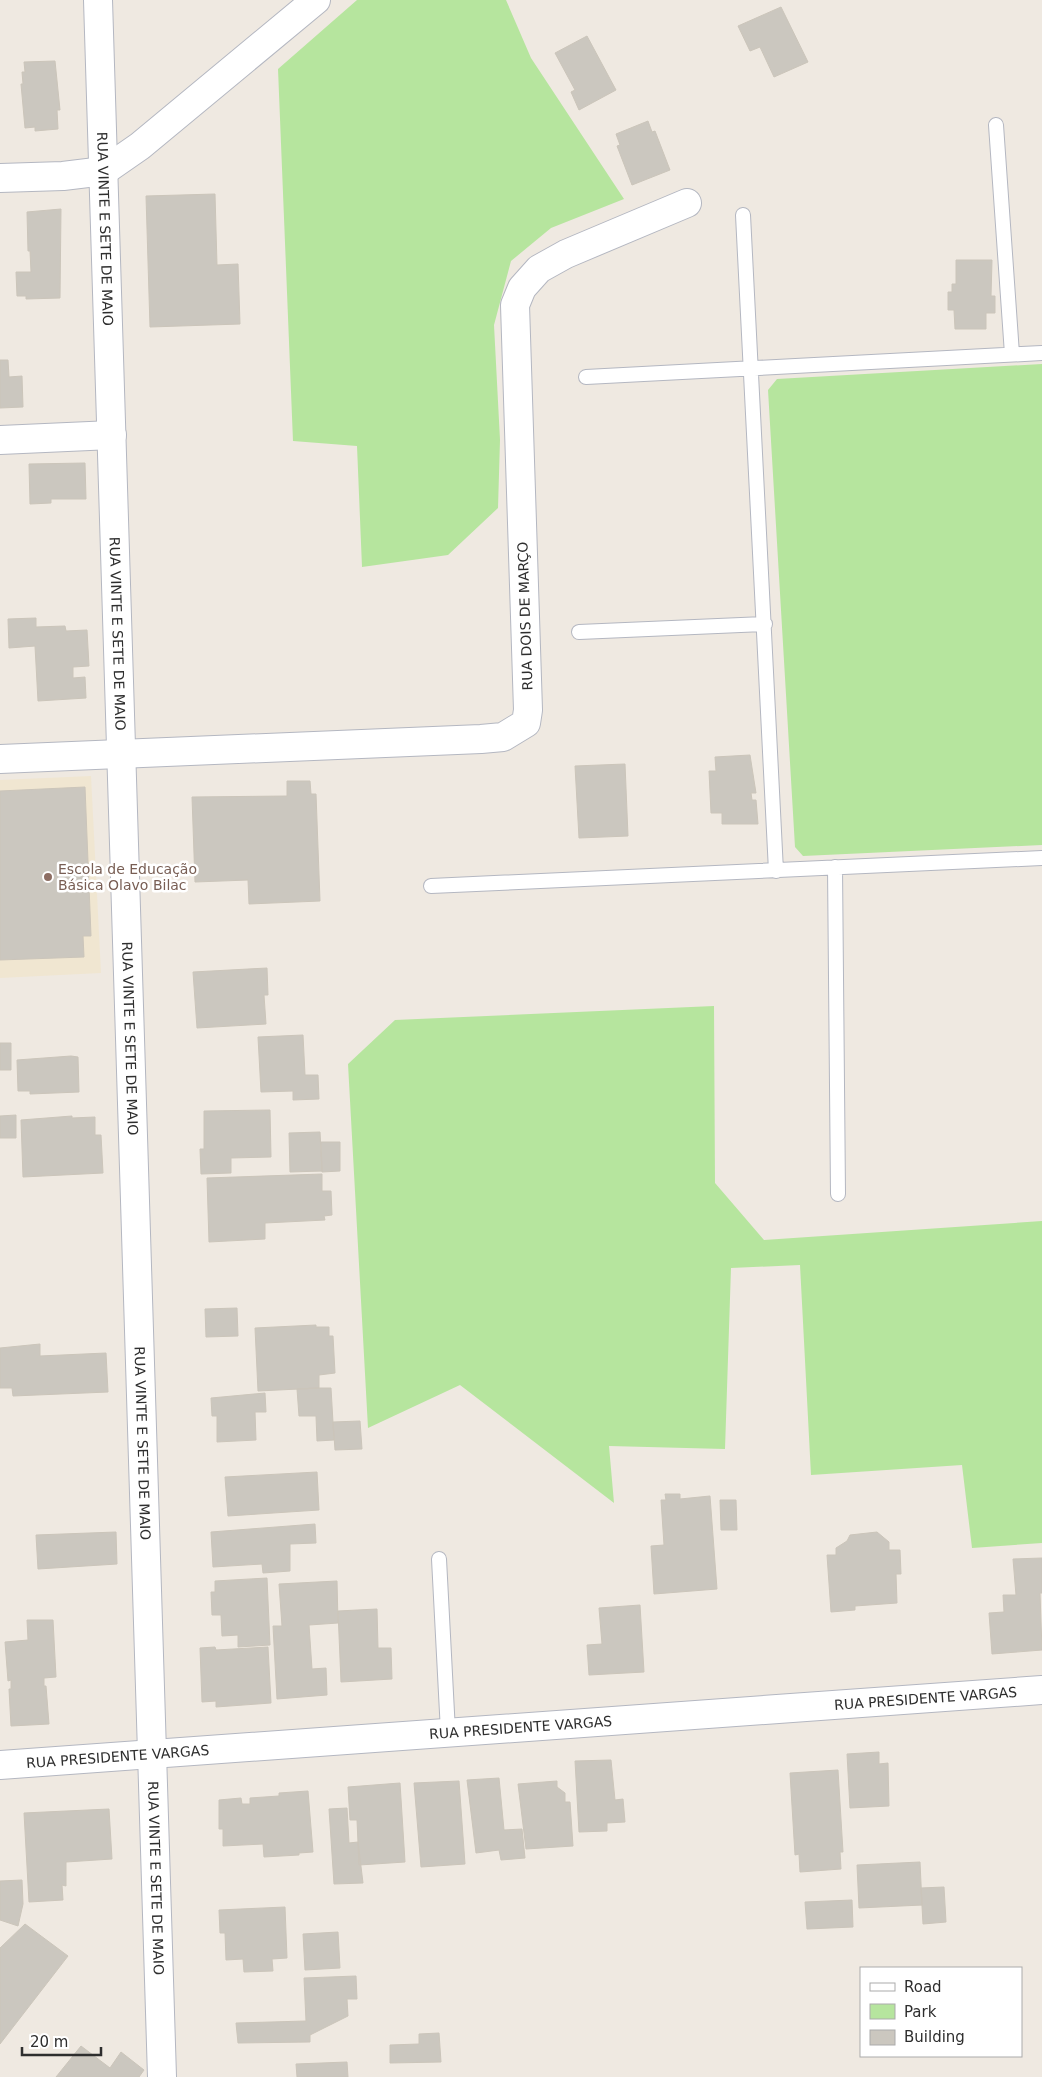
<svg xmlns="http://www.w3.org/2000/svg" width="1042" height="2077" font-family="'DejaVu Sans',sans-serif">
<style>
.education{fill:#f0e6d1}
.green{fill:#b6e59e}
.building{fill:#cbc7bf;stroke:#cbc5ba}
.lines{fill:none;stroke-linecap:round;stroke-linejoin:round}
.service-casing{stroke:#b4b7c1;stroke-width:16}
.minor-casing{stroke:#b4b7c1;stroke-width:30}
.tertiary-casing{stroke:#b4b7c1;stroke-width:30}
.secondary-casing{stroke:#b4b7c1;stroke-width:30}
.service{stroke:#fff;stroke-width:14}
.minor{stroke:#fff;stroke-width:28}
.tertiary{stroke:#fff;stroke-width:28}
.secondary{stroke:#fff;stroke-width:28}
.education-dot{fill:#8d6e63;stroke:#fff;stroke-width:2}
.labels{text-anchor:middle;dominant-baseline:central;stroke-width:5;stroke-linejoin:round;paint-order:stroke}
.street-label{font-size:14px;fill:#2e2e2e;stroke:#fff}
.education-label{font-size:14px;fill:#785e54;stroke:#fff;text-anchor:start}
</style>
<rect width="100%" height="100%" fill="#efe9e1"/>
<path class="education" d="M 91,776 L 101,973 L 0,978 L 0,780 Z"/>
<path class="green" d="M 357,0 L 506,0 L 531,58 L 624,199 L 551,228 L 511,261 L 494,325 L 500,440 L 498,508 L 448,555 L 362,567 L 357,446 L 293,441 L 278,69 Z
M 1042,364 L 1042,845 L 803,856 L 795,847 L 768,390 L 777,379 Z
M 714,1006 L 715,1183 L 764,1240 L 1042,1221 L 1042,1543 L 972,1548 L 962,1465 L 811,1475 L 800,1265 L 731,1268 L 725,1449 L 609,1446 L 614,1503 L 460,1385 L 368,1428 L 348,1064 L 395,1020 Z"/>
<path class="building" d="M 781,7 L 808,62 L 774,77 L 760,47 L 750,51 L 738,26 Z
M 587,36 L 616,90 L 579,110 L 571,92 L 575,90 L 555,53 Z
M 55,61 L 60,110 L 57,110 L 58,129 L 35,131 L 35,127 L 25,128 L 21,84 L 23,84 L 22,72 L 25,72 L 24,62 Z
M 648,121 L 652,132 L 655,131 L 670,170 L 632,185 L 617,146 L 620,145 L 616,134 Z
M 215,194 L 217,265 L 238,264 L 240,324 L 150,327 L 146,196 Z
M 61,209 L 60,298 L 26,299 L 26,296 L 17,296 L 16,272 L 31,272 L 30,251 L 28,251 L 27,212 Z
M 956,260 L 992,260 L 991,296 L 995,296 L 995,313 L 986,313 L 986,329 L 955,329 L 954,310 L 948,310 L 948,292 L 952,292 L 952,284 L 956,284 Z
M 0,360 L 8,360 L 9,377 L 22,376 L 23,407 L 0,408 Z
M 85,463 L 86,499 L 51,499 L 51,503 L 30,504 L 29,464 Z
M 36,618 L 36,627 L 65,626 L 66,631 L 87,630 L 89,666 L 73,667 L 73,678 L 85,677 L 86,698 L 38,701 L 35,646 L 9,648 L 8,619 Z
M 750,755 L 756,793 L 751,793 L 752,800 L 756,800 L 758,824 L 722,824 L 722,813 L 711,813 L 709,771 L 716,771 L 715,757 Z
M 625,764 L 628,836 L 579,838 L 575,766 Z
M 287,781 L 310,781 L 311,794 L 316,794 L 320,901 L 249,904 L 248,880 L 195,882 L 192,797 L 287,796 Z
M 85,787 L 91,936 L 83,936 L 84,957 L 0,960 L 0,791 Z
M 267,968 L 268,995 L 264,995 L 266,1024 L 197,1028 L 193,972 Z
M 303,1035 L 305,1075 L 318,1075 L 319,1099 L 293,1100 L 293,1091 L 261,1092 L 258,1037 Z
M 0,1043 L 11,1043 L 11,1070 L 0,1070 Z
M 71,1056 L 78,1057 L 79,1092 L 30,1094 L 30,1091 L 18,1091 L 17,1060 Z
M 270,1110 L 271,1157 L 231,1158 L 231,1173 L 201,1174 L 200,1149 L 204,1149 L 204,1111 Z
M 16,1115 L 16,1138 L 0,1138 L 0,1116 Z
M 72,1116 L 72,1118 L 95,1117 L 95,1135 L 101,1135 L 103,1173 L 23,1177 L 21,1120 Z
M 320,1132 L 322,1171 L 290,1172 L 289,1133 Z
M 321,1142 L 340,1142 L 340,1171 L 322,1172 Z
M 322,1174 L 322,1191 L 331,1191 L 332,1215 L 324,1216 L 325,1220 L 265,1223 L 265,1239 L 209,1242 L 207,1178 Z
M 237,1308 L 238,1336 L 206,1337 L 205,1309 Z
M 316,1325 L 316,1327 L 329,1327 L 329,1336 L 333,1336 L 335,1373 L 319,1375 L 319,1388 L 258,1391 L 255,1328 Z
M 40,1344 L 40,1356 L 106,1353 L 108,1392 L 13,1396 L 12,1388 L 0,1388 L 0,1348 Z
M 319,1388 L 331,1388 L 334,1440 L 317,1441 L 316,1416 L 299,1416 L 297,1389 Z
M 265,1393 L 266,1412 L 255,1412 L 256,1440 L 217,1442 L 217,1416 L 212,1416 L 211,1398 Z
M 360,1421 L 362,1449 L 335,1450 L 333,1422 Z
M 317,1472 L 319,1510 L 228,1516 L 225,1477 Z
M 665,1494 L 680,1494 L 680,1499 L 710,1496 L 717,1589 L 654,1594 L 651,1546 L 664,1545 L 661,1500 L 666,1500 Z
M 720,1500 L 736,1500 L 737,1530 L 721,1530 Z
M 315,1524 L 316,1543 L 290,1544 L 290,1571 L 263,1573 L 262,1564 L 213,1567 L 211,1532 Z
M 116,1532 L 117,1564 L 38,1569 L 36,1535 Z
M 877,1532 L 889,1542 L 889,1550 L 900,1550 L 901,1574 L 896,1574 L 897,1603 L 855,1606 L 855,1610 L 831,1612 L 827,1555 L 836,1555 L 836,1548 L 847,1541 L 850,1535 Z
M 1042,1558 L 1042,1593 L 1040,1593 L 1042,1650 L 992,1654 L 989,1613 L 1004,1612 L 1003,1595 L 1016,1595 L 1013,1559 Z
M 267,1578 L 270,1645 L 238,1647 L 238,1635 L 222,1636 L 221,1615 L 212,1615 L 211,1592 L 215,1592 L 215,1581 Z
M 337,1581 L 338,1623 L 309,1625 L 312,1669 L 326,1668 L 327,1695 L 277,1699 L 273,1626 L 282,1626 L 279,1584 Z
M 640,1605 L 644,1672 L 589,1675 L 587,1645 L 602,1644 L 599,1608 Z
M 377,1609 L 378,1648 L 391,1648 L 392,1679 L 341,1682 L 338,1611 Z
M 27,1620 L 53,1620 L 56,1677 L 44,1678 L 44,1686 L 46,1686 L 49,1724 L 11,1726 L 9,1689 L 11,1689 L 11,1680 L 8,1681 L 5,1642 L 28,1640 Z
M 215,1647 L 216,1650 L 268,1647 L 271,1703 L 216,1707 L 216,1701 L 202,1702 L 200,1648 Z
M 879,1752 L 879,1764 L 888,1763 L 889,1806 L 850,1808 L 847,1754 Z
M 611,1760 L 615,1800 L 623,1799 L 625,1822 L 607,1823 L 607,1831 L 579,1832 L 575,1761 Z
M 838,1770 L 843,1852 L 840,1852 L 841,1869 L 800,1872 L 799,1854 L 795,1855 L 790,1773 Z
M 499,1778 L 504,1830 L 522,1829 L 525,1858 L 501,1860 L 499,1850 L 476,1853 L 467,1780 Z
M 459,1781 L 465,1864 L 421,1867 L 414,1783 Z
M 557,1781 L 557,1787 L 565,1793 L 565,1802 L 570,1802 L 573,1846 L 526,1849 L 518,1784 Z
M 400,1783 L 405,1862 L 359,1865 L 357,1820 L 350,1820 L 348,1787 Z
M 308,1791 L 313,1852 L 299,1853 L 299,1855 L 264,1857 L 263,1844 L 223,1846 L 223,1829 L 219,1829 L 219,1800 L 241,1798 L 242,1804 L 250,1804 L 250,1798 L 279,1796 L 279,1793 Z
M 347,1808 L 349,1843 L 358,1842 L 363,1883 L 334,1884 L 329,1809 Z
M 109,1809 L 112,1859 L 66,1862 L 66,1886 L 62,1885 L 63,1900 L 29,1902 L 24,1813 Z
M 920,1862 L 922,1905 L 859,1908 L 857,1865 Z
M 22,1880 L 23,1904 L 18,1926 L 0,1920 L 0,1881 Z
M 944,1887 L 946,1922 L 923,1924 L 921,1888 Z
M 852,1900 L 853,1927 L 807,1929 L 805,1902 Z
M 285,1907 L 287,1958 L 272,1959 L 273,1971 L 244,1972 L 243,1959 L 226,1960 L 225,1933 L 220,1933 L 219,1910 Z
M 25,1924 L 68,1956 L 0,2044 L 0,1948 Z
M 338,1932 L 340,1968 L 305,1970 L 303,1934 Z
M 356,1976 L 357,1999 L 347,1999 L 348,2016 L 310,2035 L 310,2042 L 238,2043 L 236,2023 L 306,2021 L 304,1978 Z
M 439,2033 L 441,2062 L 390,2063 L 390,2045 L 419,2044 L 419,2034 Z
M 81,2046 L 110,2068 L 121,2052 L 144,2070 L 139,2077 L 56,2077 Z
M 347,2062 L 348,2077 L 297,2077 L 296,2064 Z"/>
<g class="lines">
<g class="service-casing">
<path id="service" d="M 996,125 L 1012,354
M 743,215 L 776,871
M 586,377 L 1042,353
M 579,632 L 765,624
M 835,867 L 838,1194
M 431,886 L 1042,858
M 439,1559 L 448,1732"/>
</g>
<g class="minor-casing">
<g id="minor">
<path id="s1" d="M 98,0 L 162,2077"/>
<path d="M 0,440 L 112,435"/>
<path d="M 0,759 L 481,739 L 503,737 L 526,723 L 528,710 L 515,305 L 522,288 L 539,269 L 566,254 L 687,203"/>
</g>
</g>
<g class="tertiary-casing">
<g id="tertiary">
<path id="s2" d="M 0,1765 L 1042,1690"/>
</g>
</g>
<g class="secondary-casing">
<path id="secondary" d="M 0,178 L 63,176 L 104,171 L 140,146 L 316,0"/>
</g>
<use href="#service" class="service"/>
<use href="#minor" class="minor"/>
<use href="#tertiary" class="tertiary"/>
<use href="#secondary" class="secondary"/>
</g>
<circle class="education-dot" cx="48" cy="877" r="5"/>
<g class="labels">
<g class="street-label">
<text stroke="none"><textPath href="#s1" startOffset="229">RUA VINTE E SETE DE MAIO</textPath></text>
<text transform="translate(525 616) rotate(-92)">RUA DOIS DE MARÇO</text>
<text stroke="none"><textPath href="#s1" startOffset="634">RUA VINTE E SETE DE MAIO</textPath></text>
<text stroke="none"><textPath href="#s1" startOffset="1039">RUA VINTE E SETE DE MAIO</textPath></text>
<text stroke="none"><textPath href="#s1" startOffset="1444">RUA VINTE E SETE DE MAIO</textPath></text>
<text stroke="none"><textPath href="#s2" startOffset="928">RUA PRESIDENTE VARGAS</textPath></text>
<text stroke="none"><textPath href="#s2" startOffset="522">RUA PRESIDENTE VARGAS</textPath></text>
<text stroke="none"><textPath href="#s2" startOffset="118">RUA PRESIDENTE VARGAS</textPath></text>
<text stroke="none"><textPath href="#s1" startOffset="1879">RUA VINTE E SETE DE MAIO</textPath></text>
</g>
<g class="education-label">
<text x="58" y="869">Escola de Educação<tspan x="58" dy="16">Básica Olavo Bilac</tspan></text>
</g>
</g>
<rect x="860" y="1967" width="162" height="90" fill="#ffffff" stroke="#ababab"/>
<rect x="870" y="1983" width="25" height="8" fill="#ffffff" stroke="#ababab"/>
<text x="904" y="1992" font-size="15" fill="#2e2e2e">Road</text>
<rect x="870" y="2004" width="25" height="15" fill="#b6e59e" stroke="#ababab"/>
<text x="904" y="2017" font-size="15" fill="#2e2e2e">Park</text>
<rect x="870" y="2030" width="25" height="15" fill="#cbc7bf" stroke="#ababab"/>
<text x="904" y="2042" font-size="15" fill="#2e2e2e">Building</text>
<path d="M22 2047v8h79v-8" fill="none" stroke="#2e2e2e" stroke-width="2.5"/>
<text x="30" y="2047" font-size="15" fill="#2e2e2e" stroke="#ffffff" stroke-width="4" paint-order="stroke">20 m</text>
</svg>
